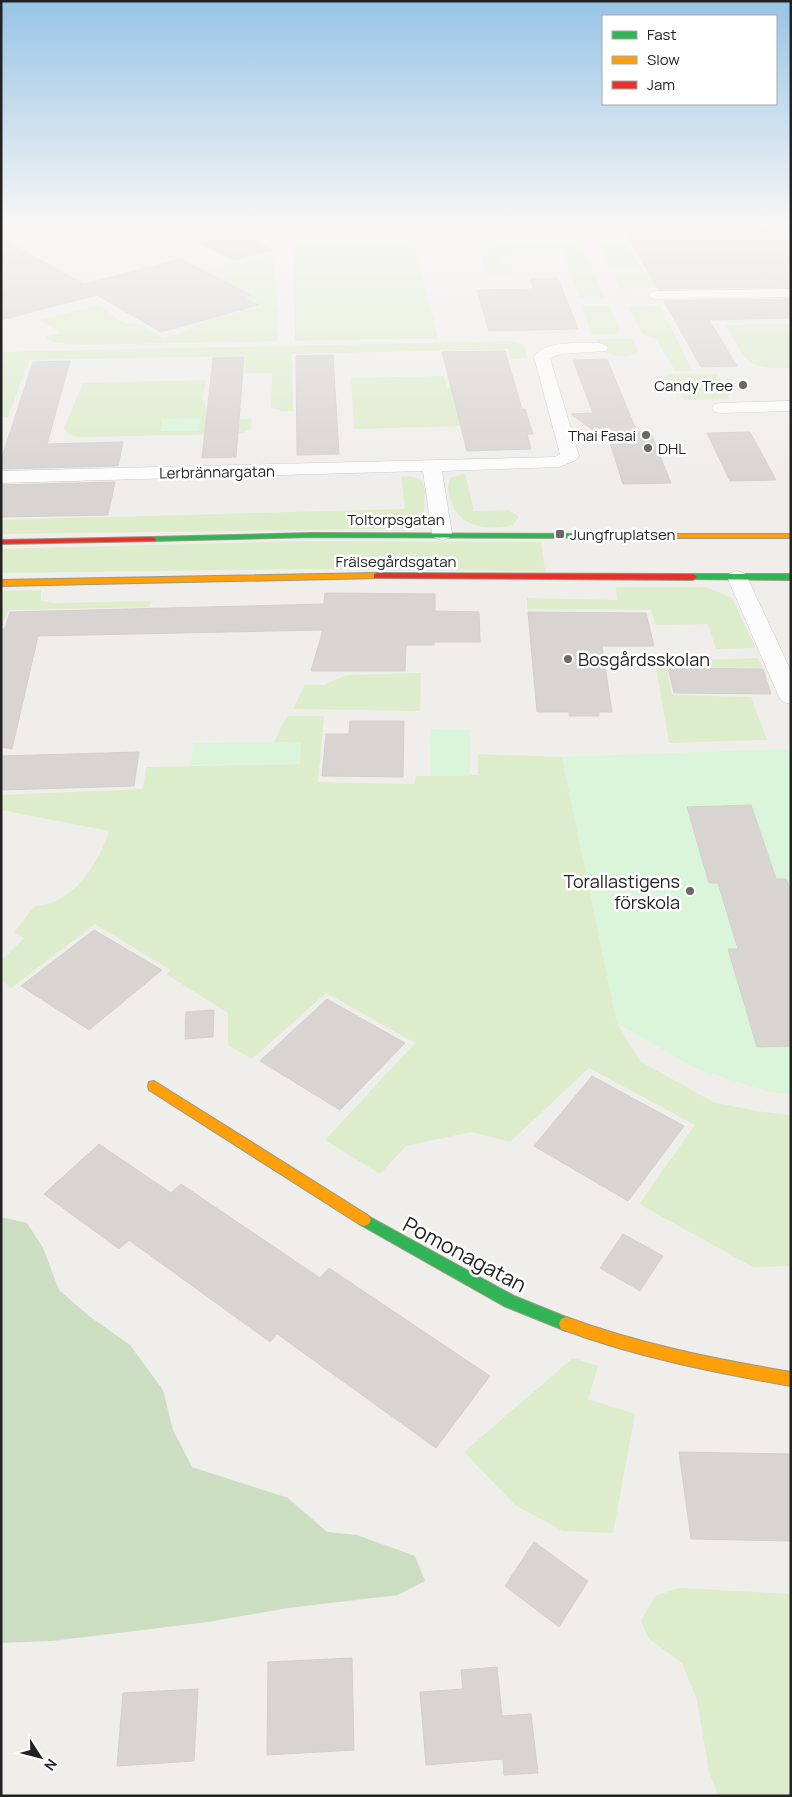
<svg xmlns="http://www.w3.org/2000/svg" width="792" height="1797" font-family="Manrope,sans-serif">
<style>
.grass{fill:#ddeccb}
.forest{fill:#cbdec1}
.park{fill:#daf5da}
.building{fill:#d7d4d2;stroke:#d3d0cc}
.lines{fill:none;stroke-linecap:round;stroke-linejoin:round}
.street-casing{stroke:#c9c8c7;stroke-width:1}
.fast-casing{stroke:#999a82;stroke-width:2}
.slow-casing{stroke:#999a82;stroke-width:2}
.jam-casing{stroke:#999a82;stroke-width:2}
.street{fill:#fdfcfc;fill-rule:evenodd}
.fast{fill:#30b455;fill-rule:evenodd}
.slow{fill:#ff9f0a;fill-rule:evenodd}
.jam{fill:#e5322d;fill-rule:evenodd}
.poi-dot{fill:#6a6968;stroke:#fff;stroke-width:2}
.labels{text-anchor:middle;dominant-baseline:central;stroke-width:5;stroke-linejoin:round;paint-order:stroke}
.far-poi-label{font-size:15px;fill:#222;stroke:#fff;text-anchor:end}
.far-street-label{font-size:15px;fill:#222;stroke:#fff}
.poi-label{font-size:18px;fill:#222;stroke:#fff;text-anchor:start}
.near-street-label{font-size:21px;fill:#222;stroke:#fff}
</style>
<rect width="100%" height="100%" fill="#f0eeeb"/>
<path class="grass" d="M 294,228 L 465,228 L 463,232 L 459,234 L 415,237 L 413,240 L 438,338 L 295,341 Z
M 525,228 L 573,228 L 605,298 L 579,298 L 562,250 L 528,251 L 526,248 L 518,248 L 520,257 L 501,257 L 503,266 L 511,266 L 515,275 L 485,275 L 480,246 L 528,239 L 532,236 L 532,231 Z
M 591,228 L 620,228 L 641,269 L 610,269 Z
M 273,255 L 277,298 L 277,341 L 72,345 L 50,341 L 44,337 L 60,333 L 40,320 L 99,305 L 125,324 L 136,323 L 163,338 L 196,328 L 192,325 L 261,306 L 247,297 L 254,295 L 207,271 Z
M 657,274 L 665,287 L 620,289 L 613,275 Z
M 582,306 L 610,306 L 620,331 L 615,334 L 592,335 Z
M 660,306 L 693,371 L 675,371 L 656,339 L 642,334 L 629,307 Z
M 791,324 L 791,368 C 743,369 749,362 725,325 Z
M 597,339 L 633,339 L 638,352 C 627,359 613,356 602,351 Z
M 512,341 L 524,345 L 527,358 L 510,359 L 508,349 L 292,354 L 293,411 L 282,411 L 271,407 L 272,373 L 245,373 L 246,356 L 29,360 L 8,417 L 1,417 L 1,352 Z
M 667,374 L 717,374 L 730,399 L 684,400 L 680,392 L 666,392 L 661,378 Z
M 444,376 L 447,388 L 471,388 L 495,425 L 354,429 L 351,378 Z
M 206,380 L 202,400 L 214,419 L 252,419 L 251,428 L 243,433 L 233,434 L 80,437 L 69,435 L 64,428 L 83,383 Z
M 465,473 L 474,511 L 509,510 L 519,517 L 513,525 C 490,531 459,528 451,501 C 448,492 447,487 450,478 Z
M 401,476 L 414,477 L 422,481 L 425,490 L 424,515 C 411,525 399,527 383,529 L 1,534 L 1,520 L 405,509 Z
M 298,541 L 541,542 L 545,571 L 309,569 L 1,573 L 1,549 Z
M 616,587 L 706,587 L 732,598 L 756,648 L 716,649 L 708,624 L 656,625 L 651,610 L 527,609 L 527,598 L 617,600 Z
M 41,590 L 41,601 L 53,603 L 151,601 L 149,607 L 8,610 L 1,628 L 1,591 Z
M 758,658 L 763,668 L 666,667 L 672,695 L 751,697 L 767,740 L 669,743 L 655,662 Z
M 421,673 L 420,711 L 293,709 L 305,685 L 323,685 L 347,675 Z
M 287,716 L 324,716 L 318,782 L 414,784 L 416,776 L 478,775 L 478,754 L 562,757 L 617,1023 L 640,1061 L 713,1102 L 756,1111 L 791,1115 L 791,1266 L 753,1267 L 639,1204 L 695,1125 L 589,1068 L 510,1142 L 471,1132 L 406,1146 L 380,1174 L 325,1140 L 415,1043 L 326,993 L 252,1059 L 228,1045 L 228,1013 L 166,974 L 170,970 L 95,924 L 11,988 L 1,979 L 1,961 L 24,938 L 14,932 L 35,906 C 74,904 98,864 109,831 L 1,810 L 1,795 L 143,789 L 146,767 L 300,764 L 301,742 L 274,742 Z
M 573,1358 L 598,1366 L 588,1399 L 635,1414 L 613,1533 L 563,1531 L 515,1505 L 464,1452 Z
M 679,1588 L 791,1594 L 791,1796 L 718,1796 L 709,1771 L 697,1700 L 682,1663 L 649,1639 L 641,1621 L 655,1596 Z"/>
<path class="forest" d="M 1,1217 L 27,1223 L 43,1248 L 59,1290 L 89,1316 L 130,1345 L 163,1390 L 173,1430 L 192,1467 L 288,1498 L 327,1532 L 357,1535 L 415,1556 L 425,1581 L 398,1595 L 288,1608 L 208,1622 L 52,1641 L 1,1643 Z"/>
<path class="park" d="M 201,418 L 199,431 L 160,431 L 162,419 Z
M 431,729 L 470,730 L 470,776 L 430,775 Z
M 301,742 L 300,764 L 191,765 L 194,743 Z
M 787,749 L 791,760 L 791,1094 L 769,1092 L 695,1068 L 617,1023 L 562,757 Z"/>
<path class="building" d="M 168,228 L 225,228 L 272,250 L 234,260 Z
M 623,228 L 791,228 L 791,287 L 658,289 Z
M 1,238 L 84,284 L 181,259 L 252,295 L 244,297 L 259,305 L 161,332 L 97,295 L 1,320 Z
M 558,278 L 578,329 L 489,331 L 477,290 L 534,289 L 530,279 Z
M 791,299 L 791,318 L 709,320 L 737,366 L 701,367 L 664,301 Z
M 505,351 L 522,409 L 525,409 L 533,434 L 527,434 L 531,449 L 467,451 L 442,352 Z
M 333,355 L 339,454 L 297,455 L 296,356 Z
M 244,357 L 236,457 L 202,458 L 213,358 Z
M 607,359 L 637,432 L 650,431 L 671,483 L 623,484 L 610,443 L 571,414 L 593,413 L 573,360 Z
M 70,361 L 47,444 L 123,442 L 118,466 L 1,469 L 1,460 L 33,362 Z
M 750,432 L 776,480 L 730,481 L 707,433 Z
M 115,482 L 108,515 L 1,517 L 1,485 Z
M 325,593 L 435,594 L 435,611 L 479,612 L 480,642 L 434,642 L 434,645 L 406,645 L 405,671 L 311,671 L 323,630 L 38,636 L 12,749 L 1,747 L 1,629 L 5,629 L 10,612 L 324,604 Z
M 528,612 L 646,613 L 654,646 L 602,646 L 612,712 L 599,712 L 599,716 L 569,716 L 569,712 L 537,712 Z
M 668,668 L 763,669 L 771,694 L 674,693 Z
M 350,721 L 404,721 L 403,777 L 322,776 L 326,734 L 349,734 Z
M 139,752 L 134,786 L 1,790 L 1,756 Z
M 751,805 L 776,879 L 786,879 L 791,892 L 791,1046 L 757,1047 L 728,949 L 738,949 L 718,883 L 709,883 L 687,807 Z
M 94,930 L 162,970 L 89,1030 L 21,986 Z
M 327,999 L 405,1043 L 340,1110 L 260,1061 Z
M 214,1010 L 213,1037 L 185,1039 L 186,1012 Z
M 592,1076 L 684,1126 L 628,1201 L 534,1146 Z
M 99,1144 L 171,1193 L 181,1184 L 320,1278 L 329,1268 L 490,1376 L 436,1448 L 277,1334 L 270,1342 L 129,1240 L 119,1249 L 44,1194 Z
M 623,1234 L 663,1256 L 640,1291 L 600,1268 Z
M 679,1452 L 791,1454 L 791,1541 L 691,1539 Z
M 534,1542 L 588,1581 L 559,1627 L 505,1586 Z
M 352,1658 L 354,1750 L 267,1755 L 268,1662 Z
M 497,1667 L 502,1716 L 531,1714 L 538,1773 L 504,1775 L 503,1759 L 426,1765 L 420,1692 L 463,1689 L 461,1670 Z
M 198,1689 L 194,1761 L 117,1766 L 123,1693 Z"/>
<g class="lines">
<g class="street-casing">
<path id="street" d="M 791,289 L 791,297 L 656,299 L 651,298 L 649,295 L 651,292 L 656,291 Z
M 600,343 L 606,345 L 608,348 L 606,351 L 561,354 L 550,358 L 579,456 L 576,460 L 559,467 L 442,471 L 452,534 L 449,538 L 442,540 L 435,538 L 432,534 L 423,471 L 1,483 L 1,471 L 555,457 L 560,454 L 534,357 C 546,339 581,344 600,343 Z
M 791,401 L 791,411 L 721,413 L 715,412 L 712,408 L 715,404 L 721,403 Z
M 737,571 L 744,573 L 747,577 L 791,671 L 791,704 L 783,702 L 779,697 L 727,577 L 730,573 Z"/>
</g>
<g class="fast-casing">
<path id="fast" d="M 312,533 L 622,534 L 626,536 L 622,538 L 312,537 L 152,541 L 148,539 L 152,537 Z
M 693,574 L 791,574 L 791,580 L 690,579 L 689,577 Z
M 364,1214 L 514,1296 L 571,1319 L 573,1324 L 571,1329 L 566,1331 L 504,1306 L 359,1224 L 357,1220 L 359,1216 Z"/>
</g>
<g class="slow-casing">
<path id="slow" d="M 619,534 L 791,534 L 791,538 L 619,538 Z
M 377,573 L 380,574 L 380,578 L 1,586 L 1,580 Z
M 154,1081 L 369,1216 L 371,1220 L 369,1224 L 364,1226 L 359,1224 L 149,1090 L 148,1086 L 149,1082 Z
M 566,1317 C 639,1344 714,1359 791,1372 L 791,1386 C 712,1372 636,1357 561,1329 L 559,1324 L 561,1319 Z"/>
</g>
<g class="jam-casing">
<path id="jam" d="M 152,537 L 156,539 L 155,541 L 1,544 L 1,540 Z
M 377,573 L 693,574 L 697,577 L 693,580 L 374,578 L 374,574 Z"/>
</g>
<use href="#street" class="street"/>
<use href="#fast" class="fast"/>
<use href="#slow" class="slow"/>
<use href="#jam" class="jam"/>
</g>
<linearGradient id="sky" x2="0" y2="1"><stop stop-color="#97c4e6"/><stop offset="0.47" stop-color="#f8f7f6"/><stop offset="1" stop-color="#f8f7f6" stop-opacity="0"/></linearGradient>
<rect width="792" height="480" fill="url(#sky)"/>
<g class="poi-dot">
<circle cx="743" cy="385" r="5"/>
<circle cx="646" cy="435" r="5"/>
<circle cx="648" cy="448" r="5"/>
<rect x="555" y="529" width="10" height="10" rx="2.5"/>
<circle cx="568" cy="659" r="5"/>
<circle cx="690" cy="891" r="5"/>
</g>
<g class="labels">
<g class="far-poi-label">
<text x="733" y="385">Candy Tree</text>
<text x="636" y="435">Thai Fasai</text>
<text x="658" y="448" text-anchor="start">DHL</text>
<text x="570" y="534" text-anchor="start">Jungfruplatsen</text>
</g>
<g class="far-street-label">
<text transform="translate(217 472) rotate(-1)">Lerbrännargatan</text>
<text x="396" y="519">Toltorpsgatan</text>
<text x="396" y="561">Frälsegårdsgatan</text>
</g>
<g class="poi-label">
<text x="578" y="659">Bosgårdsskolan</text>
<text x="680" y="881" text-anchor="end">Torallastigens<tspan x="680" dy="21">förskola</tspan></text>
</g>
<g class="near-street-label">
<text transform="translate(465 1254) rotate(28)">Pomonagatan</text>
</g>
</g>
<rect width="792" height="1797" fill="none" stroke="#222222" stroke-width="5"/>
<rect x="602" y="15" width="175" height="90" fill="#ffffff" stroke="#a7a7a7"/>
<rect x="612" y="31" width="25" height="8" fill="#30b455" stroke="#a7a7a7"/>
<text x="647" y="40" font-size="15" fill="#222222">Fast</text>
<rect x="612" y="56" width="25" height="8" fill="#ff9f0a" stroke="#a7a7a7"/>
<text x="647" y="65" font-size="15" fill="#222222">Slow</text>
<rect x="612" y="81" width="25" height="8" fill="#e5322d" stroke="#a7a7a7"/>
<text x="647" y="90" font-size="15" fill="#222222">Jam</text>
<g transform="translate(40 1757) rotate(126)" stroke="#ffffff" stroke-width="4" paint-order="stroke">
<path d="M0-4L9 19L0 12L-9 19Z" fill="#222222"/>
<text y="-8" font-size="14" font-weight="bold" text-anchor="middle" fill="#222222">N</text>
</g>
</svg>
